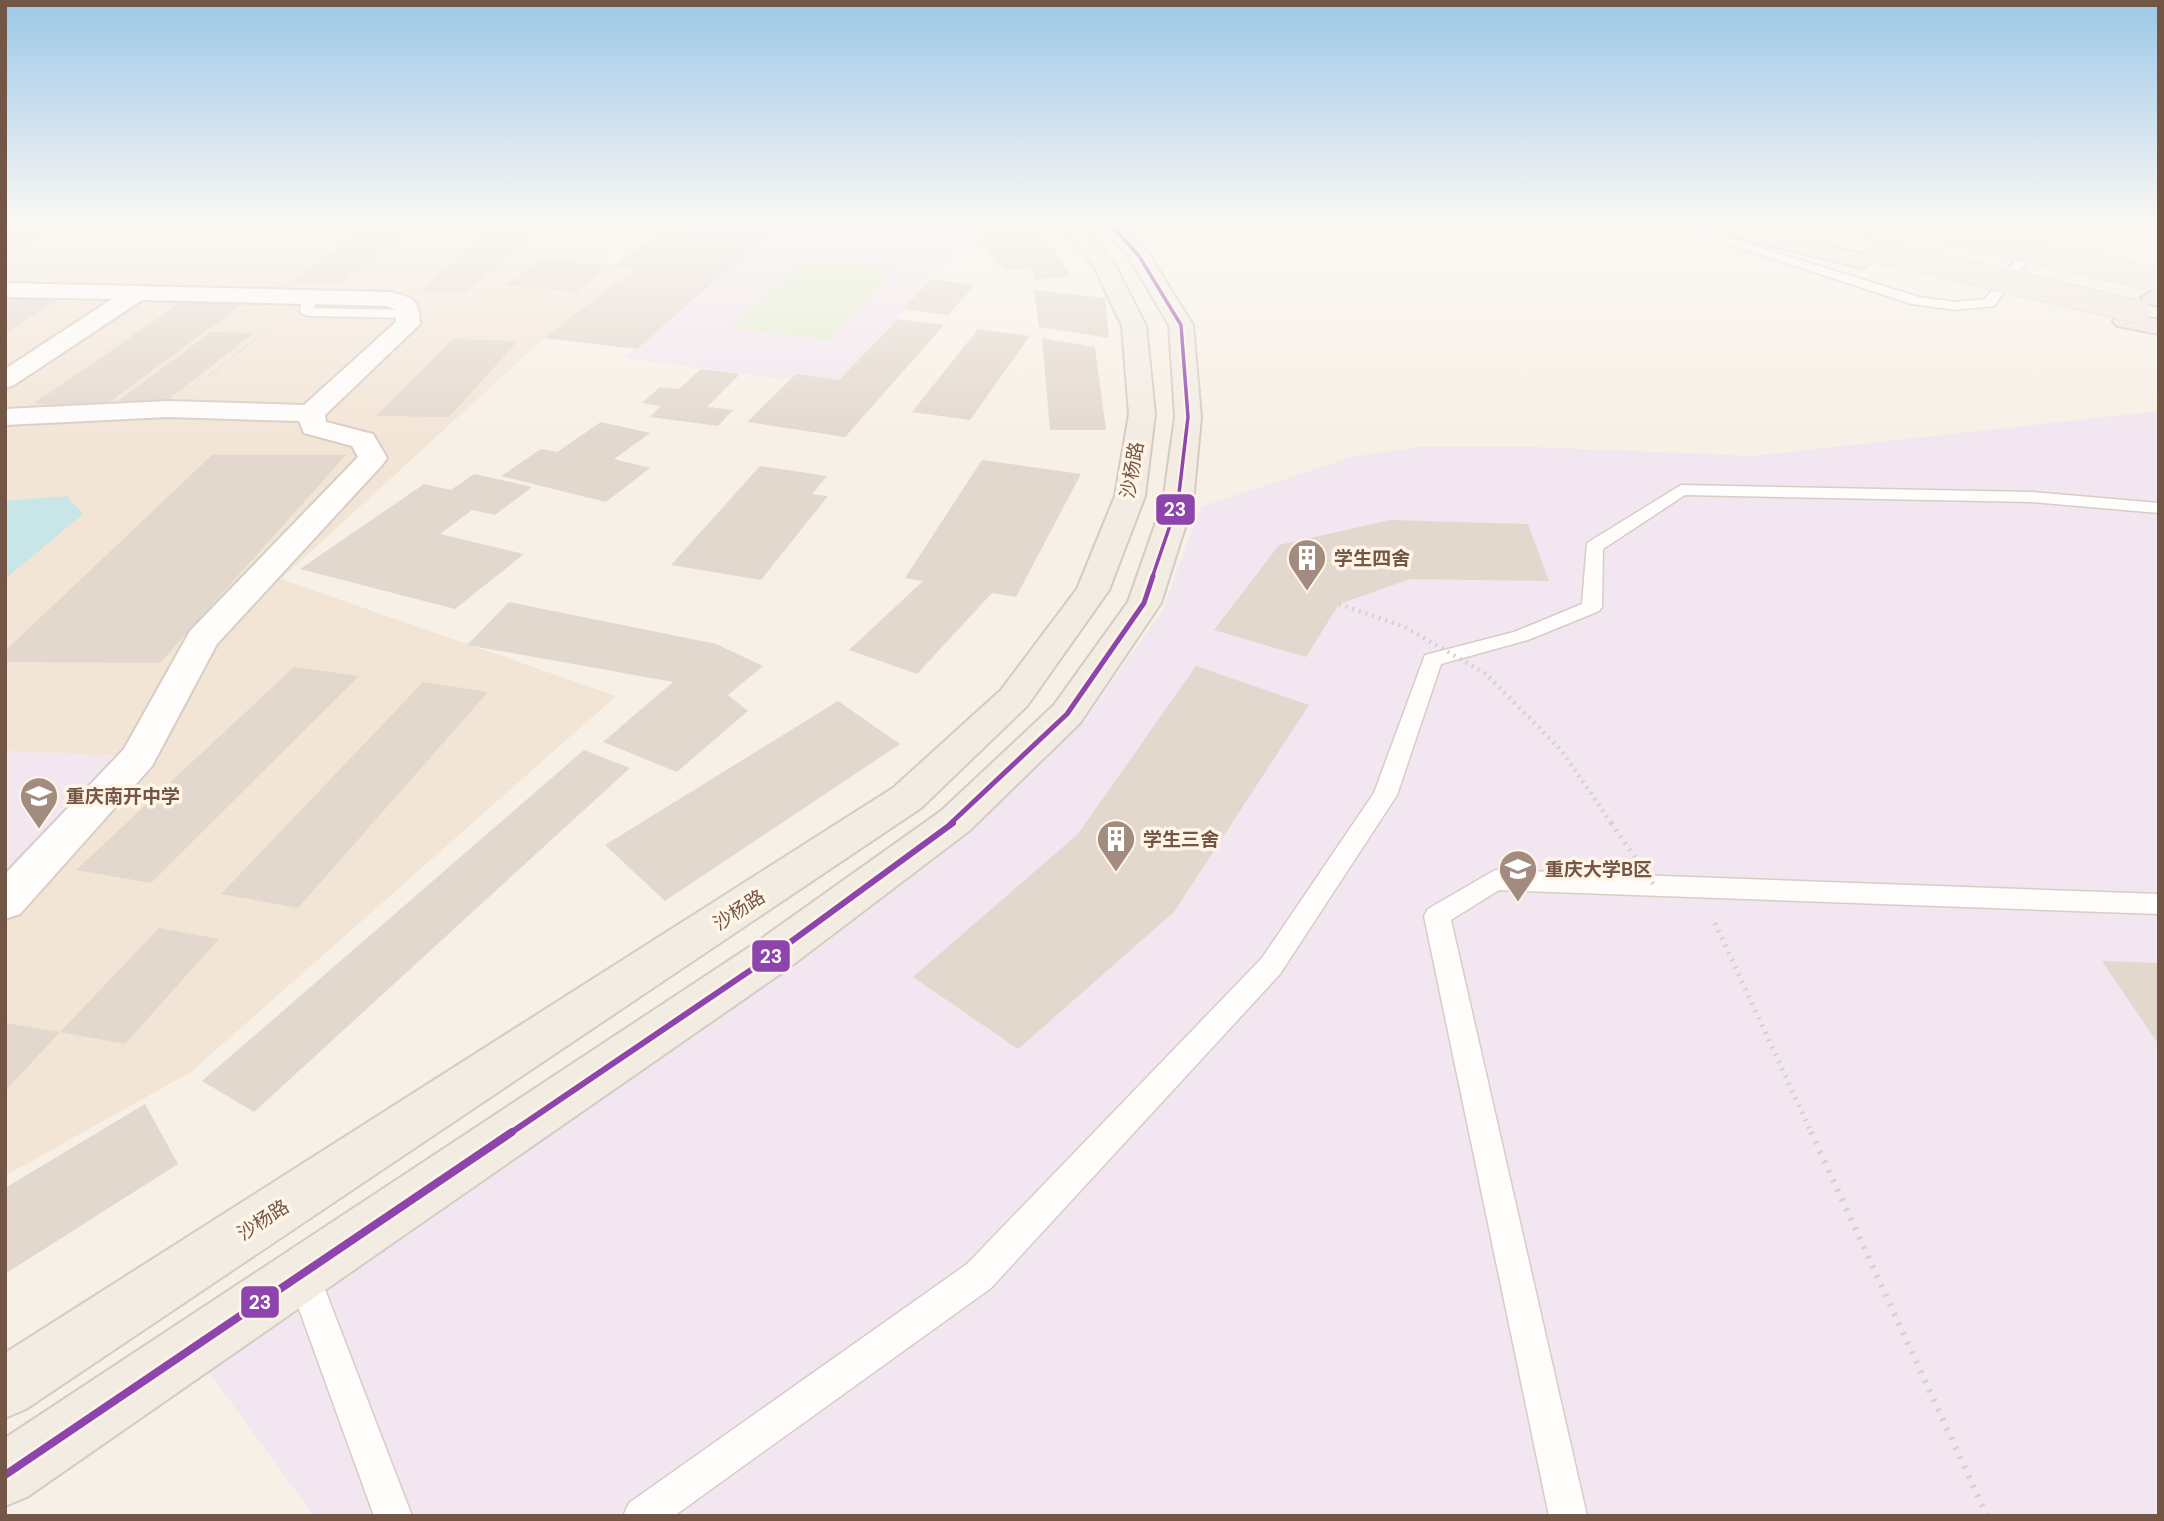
<svg xmlns="http://www.w3.org/2000/svg" width="2164" height="1521" font-family="'DM Sans','Noto Sans SC',sans-serif">
<style>
.residential{fill:#f3e5d6}
.education{fill:#f2e6f0}
.green{fill:#e2edd0}
.water{fill:#c8e6e7}
.building{fill:#e3d8ce}
.lines{fill:none;stroke-linecap:round;stroke-linejoin:round}
.lane-casing{stroke:#d8cdc5;stroke-width:3}
.street-casing{stroke:#d8cdc5;stroke-width:4}
.primary-casing{stroke:#d5cbc4;stroke-width:4}
.highway-casing{stroke:#d5cbc4;stroke-width:4}
.path-far2{stroke:#d9d0cb;stroke-width:2.5;stroke-dasharray:1 3.5;stroke-linecap:butt}
.path-far1{stroke:#d9d0cb;stroke-width:5;stroke-dasharray:2 6;stroke-linecap:butt}
.path{stroke:#d9d0cb;stroke-width:6;stroke-dasharray:2.5 8;stroke-linecap:butt}
.lane{fill:#fefdfb;fill-rule:evenodd}
.street{fill:#fefdfb;fill-rule:evenodd}
.primary{fill:#f2ece3;fill-rule:evenodd}
.highway{fill:#f1e7e2;fill-rule:evenodd}
.highway-bridge-casing{stroke:#d5cbc4;stroke-width:24;stroke-linecap:butt}
.path-bridge-far1{stroke:#d9d0cb;stroke-width:4.5;stroke-dasharray:2 5;stroke-linecap:butt}
.path-bridge{stroke:#d9d0cb;stroke-width:5;stroke-dasharray:2 6;stroke-linecap:butt}
.highway-bridge{stroke:#f1e7e2;stroke-width:23}
.bus-1-far3-casing{stroke:#fff5e7;stroke-width:7}
.bus-1-far2-casing{stroke:#fff5e7;stroke-width:10}
.bus-1-far1-casing{stroke:#fff5e7;stroke-width:11}
.bus-1-casing{stroke:#fff5e7;stroke-width:13}
.bus-1-far3{stroke:#8e44ad;stroke-width:3.5}
.bus-1-far2{stroke:#8e44ad;stroke-width:5}
.bus-1-far1{stroke:#8e44ad;stroke-width:6}
.bus-1{stroke:#8e44ad;stroke-width:8}
.labels{text-anchor:middle;dominant-baseline:central;stroke-width:7;stroke-linejoin:round;paint-order:stroke}
.street-label{font-size:19px;fill:#745647;stroke:#fff5e7}
.poi-label{font-size:19px;font-weight:bold;fill:#745647;stroke:#fff5e7;text-anchor:start}
.line-badge{stroke:#fff5e7;stroke-width:2.5}
.badge-label{font-size:19px;text-anchor:middle;font-weight:bold;fill:#fff}
</style>
<rect width="100%" height="100%" fill="#f7f0e6"/>
<path class="residential" d="M 5,225 L 211,225 L 320,238 L 346,225 L 563,225 L 601,244 L 612,267 L 633,270 L 544,338 L 281,579 L 616,696 L 191,1072 L 5,1176 L 5,902 L 137,757 L 5,751 Z"/>
<path class="education" d="M 669,225 L 955,225 L 976,228 L 903,309 L 898,319 L 839,380 L 796,374 L 789,380 L 624,358 L 636,349 L 544,338 L 632,270 L 612,267 Z
M 2159,411 L 2159,1516 L 314,1516 L 204,1365 L 792,969 L 961,837 L 1084,721 L 1162,611 L 1201,507 L 1352,457 L 1419,447 L 1533,447 L 1754,456 Z
M 5,751 L 138,757 L 5,902 Z"/>
<path class="green" d="M 806,259 L 896,268 L 829,340 L 730,328 Z"/>
<path class="water" d="M 67,496 L 83,514 L 5,579 L 5,501 Z"/>
<path class="building" d="M 15,225 L 63,225 L 5,255 L 5,230 Z
M 367,225 L 415,225 L 340,284 L 289,283 Z
M 497,225 L 543,225 L 467,292 L 419,291 Z
M 669,225 L 703,225 L 693,233 L 727,236 L 737,228 L 772,231 L 637,349 L 544,338 L 633,270 L 612,267 Z
M 1024,226 L 1053,248 L 1071,276 L 1036,280 L 1030,268 L 1004,271 L 975,237 Z
M 543,259 L 610,266 L 576,292 L 506,285 Z
M 931,279 L 975,285 L 948,315 L 903,309 Z
M 1034,290 L 1105,298 L 1109,338 L 1039,327 Z
M 12,294 L 67,295 L 5,333 L 5,298 Z
M 186,299 L 248,300 L 104,406 L 33,404 Z
M 898,319 L 944,325 L 845,437 L 747,422 L 796,374 L 839,380 Z
M 978,329 L 1030,336 L 970,420 L 912,412 Z
M 211,332 L 254,333 L 165,402 L 118,401 Z
M 1042,338 L 1095,347 L 1106,430 L 1050,430 Z
M 453,339 L 518,341 L 449,417 L 376,416 Z
M 701,369 L 740,374 L 707,407 L 733,410 L 718,426 L 650,417 L 661,406 L 642,403 L 660,387 L 679,389 Z
M 601,422 L 650,433 L 614,459 L 650,468 L 606,502 L 501,476 L 541,449 L 557,452 Z
M 212,455 L 346,455 L 160,663 L 5,662 L 5,651 Z
M 982,460 L 1081,474 L 1016,597 L 992,593 L 917,674 L 849,650 L 923,581 L 905,578 Z
M 760,466 L 827,476 L 812,494 L 828,496 L 761,580 L 671,565 Z
M 474,474 L 532,487 L 495,515 L 472,510 L 440,534 L 524,554 L 455,609 L 300,569 L 424,484 L 451,490 Z
M 1390,520 L 1528,524 L 1549,581 L 1410,579 L 1339,604 L 1306,657 L 1214,630 L 1279,545 Z
M 509,602 L 716,644 L 763,666 L 728,695 L 748,711 L 677,772 L 603,742 L 673,682 L 467,645 Z
M 1196,666 L 1309,705 L 1174,912 L 1018,1049 L 913,977 L 1078,834 Z
M 294,667 L 359,676 L 151,883 L 76,870 Z
M 423,682 L 488,692 L 298,908 L 221,894 Z
M 838,701 L 900,744 L 665,901 L 605,845 Z
M 584,750 L 630,768 L 254,1112 L 202,1081 Z
M 159,928 L 219,939 L 125,1044 L 60,1032 Z
M 2102,961 L 2159,963 L 2159,1045 Z
M 5,1023 L 60,1032 L 5,1091 Z
M 145,1104 L 178,1164 L 5,1274 L 5,1188 Z"/>
<g class="lines">
<g class="lane-casing">
<path id="lane" d="M 1669,225 L 1688,225 L 1919,297 L 1955,302 L 1985,299 L 2042,225 L 2054,225 L 1994,306 L 1955,310 L 1912,304 Z
M 309,293 L 316,297 L 314,308 L 411,310 L 418,314 L 411,318 L 307,316 L 300,312 L 302,297 Z
M 1681,485 L 2031,492 L 2159,503 L 2159,513 L 2031,502 L 1685,495 L 1603,549 L 1602,607 L 1599,611 L 1528,640 L 1441,664 L 1397,795 L 1280,974 L 991,1288 L 674,1516 L 623,1516 L 629,1503 L 967,1264 L 1262,958 L 1374,793 L 1425,655 L 1514,632 L 1582,604 L 1587,543 Z
M 1495,870 L 2159,894 L 2159,914 L 1499,890 L 1451,920 L 1587,1516 L 1549,1516 L 1424,916 L 1428,909 Z
M 302,1257 L 314,1261 L 412,1516 L 374,1516 L 286,1273 L 290,1261 Z"/>
</g>
<g class="street-casing">
<path id="street" d="M 5,283 L 390,292 C 414,298 419,299 420,324 L 325,415 L 326,422 L 373,434 L 387,458 L 383,464 L 217,644 L 152,766 L 20,914 L 5,919 L 5,874 L 124,749 L 190,631 L 358,457 L 352,446 L 304,433 L 299,421 L 168,417 L 5,425 L 5,409 L 168,401 L 304,405 L 396,322 L 396,310 L 387,306 L 142,300 L 14,385 L 5,388 L 5,369 L 112,299 L 5,297 Z"/>
</g>
<g class="primary-casing">
<path id="primary" d="M 1060,225 L 1081,225 L 1114,263 L 1146,326 L 1155,414 L 1145,496 L 1109,590 L 1027,706 L 921,808 L 26,1409 L 5,1418 L 5,1353 L 893,788 L 1001,690 L 1077,589 L 1115,496 L 1129,414 L 1122,326 L 1093,265 Z
M 1101,225 L 1122,225 L 1147,251 L 1193,325 L 1201,417 L 1193,502 L 1161,603 L 1080,723 L 969,831 L 786,970 L 27,1497 L 5,1506 L 5,1438 L 754,944 L 941,811 L 1054,705 L 1128,602 L 1163,502 L 1175,417 L 1169,325 L 1130,259 Z"/>
</g>
<g class="highway-casing">
<path id="highway" d="M 1703,225 L 1739,225 L 1870,256 L 1873,261 L 1862,268 L 1706,229 Z
M 1830,225 L 1867,225 L 1902,234 L 1905,238 L 1895,244 L 1833,229 Z
M 2152,291 L 2159,292 L 2159,306 L 2144,303 L 2141,298 Z
M 2125,314 L 2159,320 L 2159,334 L 2117,326 L 2113,321 L 2117,316 Z"/>
</g>
<path class="path-far2" d="M 209,376 L 271,327"/>
<path class="path-far1" d="M 1715,923 L 1812,1134"/>
<path class="path" d="M 1811,1132 L 1987,1516"/>
<use href="#lane" class="lane"/>
<use href="#street" class="street"/>
<use href="#primary" class="primary"/>
<use href="#highway" class="highway"/>
<g class="highway-bridge-casing">
<path id="highway-bridge" d="M 1913,225 L 2157,280
M 1876,251 L 2139,312"/>
</g>
<path class="path-bridge-far1" d="M 1339,604 L 1405,627 L 1486,674 L 1561,750 L 1612,824"/>
<path class="path-bridge" d="M 1611,823 L 1654,885"/>
<use href="#highway-bridge" class="highway-bridge"/>
<g class="bus-1-far3-casing">
<path id="bus-1-far3" d="M 1111,225 L 1139,256 L 1181,325 L 1188,417 L 1178,502 L 1152,578"/>
</g>
<g class="bus-1-far2-casing">
<path id="bus-1-far2" d="M 950,824 L 1067,714 L 1144,603 L 1153,576"/>
</g>
<g class="bus-1-far1-casing">
<path id="bus-1-far1" d="M 509,1134 L 770,957 L 953,823"/>
</g>
<g class="bus-1-casing">
<path id="bus-1" d="M 5,1475 L 512,1132"/>
</g>
<use href="#bus-1-far3" class="bus-1-far3"/>
<use href="#bus-1-far2" class="bus-1-far2"/>
<use href="#bus-1-far1" class="bus-1-far1"/>
<use href="#bus-1" class="bus-1"/>
</g>
<linearGradient id="sky" x2="0" y2="1"><stop stop-color="#9bc8e8"/><stop offset="0.51" stop-color="#fbf8f4"/><stop offset="1" stop-color="#fbf8f4" stop-opacity="0"/></linearGradient>
<rect width="2164" height="438" fill="url(#sky)"/>
<defs>
<g id="building-pin" transform="scale(2.0125)"><path d="M0 17L-7.5 6A9.5 9.5 0 1 1 7.5 6Z" fill="#a28c7f" stroke="#fff5e7"/><path d="M-4-6H4V6H1V3H-1V6H-4ZM-2.5-4.3h1.7v1.8h-1.7ZM.8-4.3h1.7v1.8H.8ZM-2.5-1h1.7V.8h-1.7ZM.8-1h1.7V.8H.8Z" fill="#fff"/></g>
<g id="school-pin" transform="scale(2.0125)"><path d="M0 17L-7.5 6A9.5 9.5 0 1 1 7.5 6Z" fill="#a28c7f" stroke="#fff5e7"/><path d="M0-5L7-2L0 1L-7-2ZM-4 1L0 2.5L4 1V4Q0 6-4 4Z" fill="#fff"/></g>
<g id="university-pin" transform="scale(2.0125)"><path d="M0 17L-7.5 6A9.5 9.5 0 1 1 7.5 6Z" fill="#a28c7f" stroke="#fff5e7"/><path d="M0-5L7-2L0 1L-7-2ZM-4 1L0 2.5L4 1V4Q0 6-4 4Z" fill="#fff"/></g>
</defs>
<g fill-rule="evenodd">
<use href="#building-pin" x="1307" y="558"/>
<use href="#school-pin" x="39" y="796"/>
<use href="#building-pin" x="1116" y="839"/>
<use href="#university-pin" x="1518" y="869"/>
</g>
<g class="labels">
<g class="street-label">
<text transform="translate(1132 470) rotate(-80)">沙杨路</text>
<text transform="translate(739 910) rotate(-33)">沙杨路</text>
<text transform="translate(263 1220) rotate(-33)">沙杨路</text>
</g>
<g class="poi-label">
<text x="1334" y="558">学生四舍</text>
<text x="66" y="796">重庆南开中学</text>
<text x="1143" y="839">学生三舍</text>
<text x="1545" y="869">重庆大学B区</text>
</g>
</g>
<g class="line-badge">
<rect x="1155" y="493" width="41" height="33" rx="7" fill="#8e44ad"/>
<rect x="751" y="939" width="40" height="34" rx="7" fill="#8e44ad"/>
<rect x="240" y="1285" width="40" height="34" rx="7" fill="#8e44ad"/>
</g>
<g class="badge-label">
<text x="1175" y="516">23</text>
<text x="771" y="963">23</text>
<text x="260" y="1309">23</text>
</g>
<rect width="2164" height="1521" fill="none" stroke="#745647" stroke-width="14"/>
</svg>
